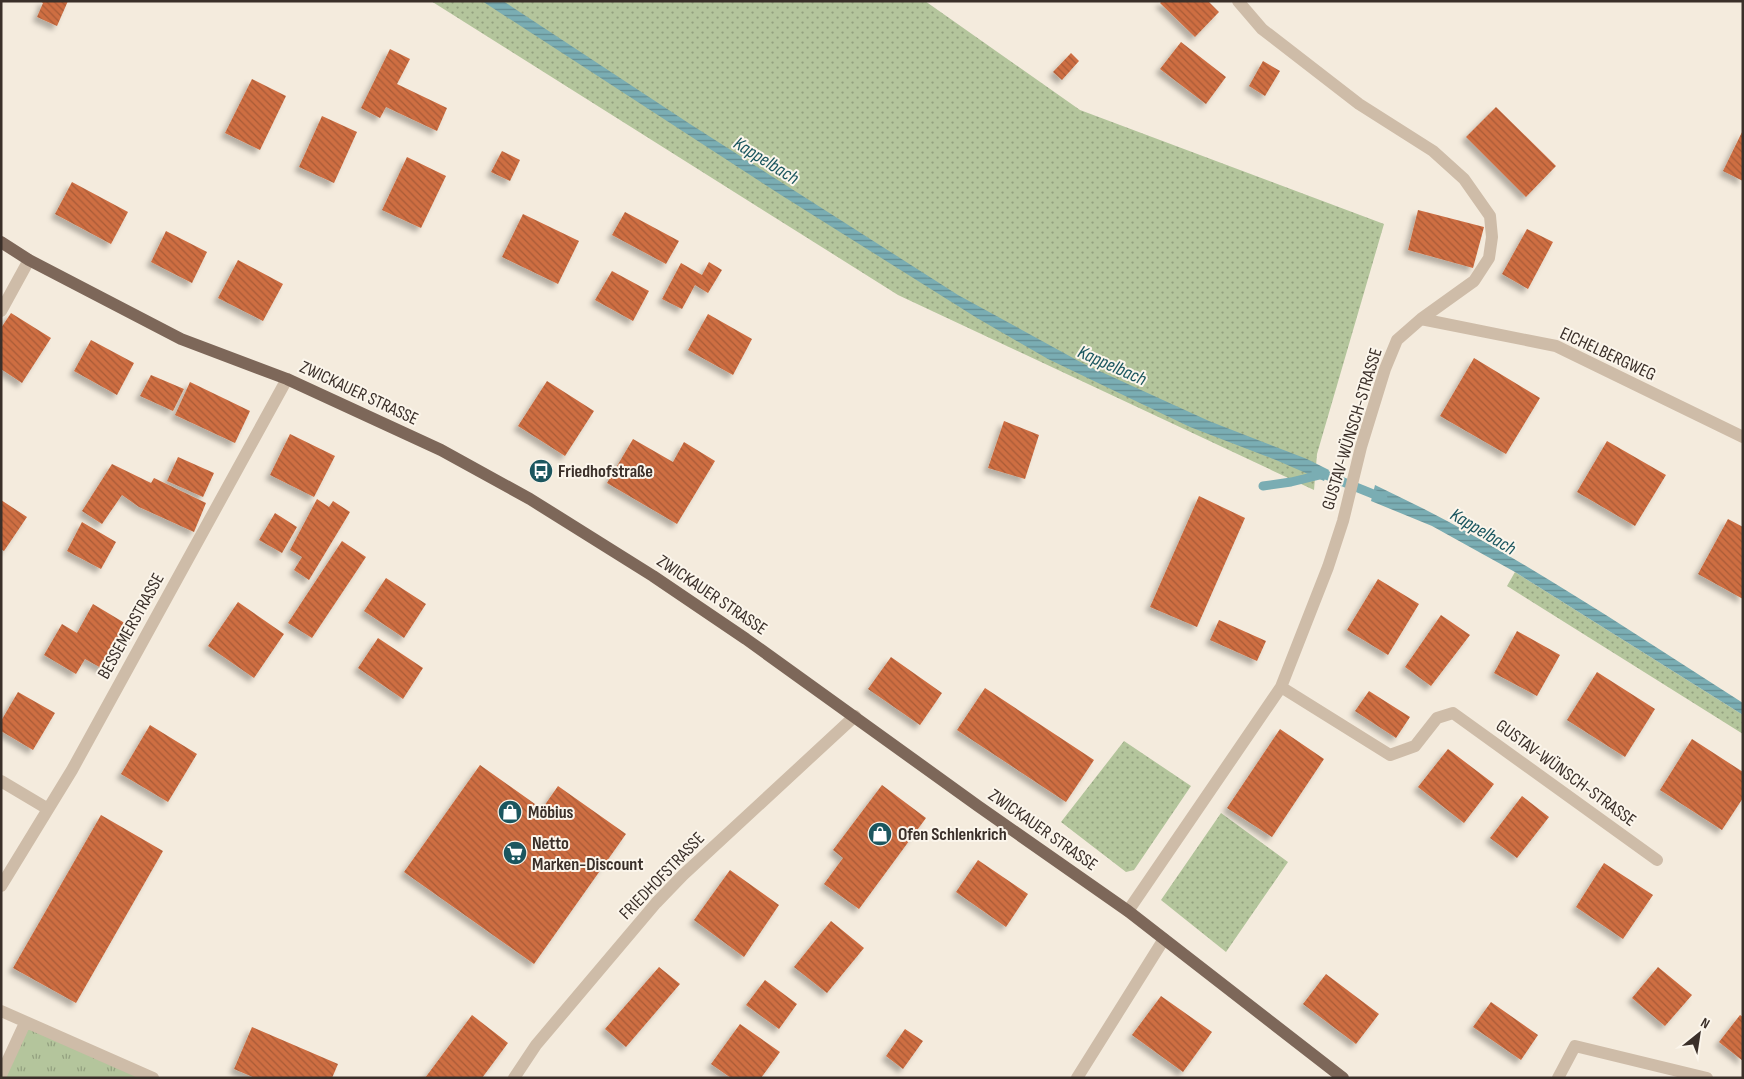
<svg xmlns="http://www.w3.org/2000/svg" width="1744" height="1079" font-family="'Sofia Sans Condensed',sans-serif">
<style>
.grass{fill:url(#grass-dots)}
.park{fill:url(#park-tufts)}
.water{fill:url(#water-rules)}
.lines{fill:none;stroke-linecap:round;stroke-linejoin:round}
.stream{stroke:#7aadb3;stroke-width:9}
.building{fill:url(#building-back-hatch);filter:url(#shadow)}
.minor{stroke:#cebca8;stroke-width:12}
.major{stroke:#7d6759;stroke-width:12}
.labels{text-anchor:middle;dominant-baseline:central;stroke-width:4;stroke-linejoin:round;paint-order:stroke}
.street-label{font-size:18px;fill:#3a2f29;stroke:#fbf5eb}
.poi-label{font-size:18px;font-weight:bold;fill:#3a2f29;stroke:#fbf5eb;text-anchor:start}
.water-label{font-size:19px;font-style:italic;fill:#1b565f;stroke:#fbf5eb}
</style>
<defs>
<pattern id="grass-dots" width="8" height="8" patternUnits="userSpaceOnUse" patternTransform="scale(1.25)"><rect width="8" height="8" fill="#b4c59c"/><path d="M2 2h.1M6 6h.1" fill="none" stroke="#93a07f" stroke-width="1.8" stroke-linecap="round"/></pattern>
<pattern id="park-tufts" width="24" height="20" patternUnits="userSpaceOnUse" patternTransform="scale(1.25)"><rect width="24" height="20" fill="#b4c59c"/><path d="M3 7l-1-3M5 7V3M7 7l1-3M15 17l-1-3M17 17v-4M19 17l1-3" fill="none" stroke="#93a07f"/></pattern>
<pattern id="water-rules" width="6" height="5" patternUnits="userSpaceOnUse" patternTransform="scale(1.25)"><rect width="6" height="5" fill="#7aadb3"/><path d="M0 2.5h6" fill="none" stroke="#658d92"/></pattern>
<pattern id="building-back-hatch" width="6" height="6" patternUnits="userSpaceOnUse" patternTransform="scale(1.25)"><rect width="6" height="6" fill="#ce6e42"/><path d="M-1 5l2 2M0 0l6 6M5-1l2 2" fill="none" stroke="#a85b37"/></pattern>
<filter id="shadow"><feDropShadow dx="-4.5" dy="4.5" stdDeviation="2.5" flood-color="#0004"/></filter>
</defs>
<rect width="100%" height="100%" fill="#f4ebdd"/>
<path class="grass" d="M 431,1 L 925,1 L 1080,110 L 1384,224 L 1317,454 L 1314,490 L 898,295 Z
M 1515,572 L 1743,715 L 1743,734 L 1507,586 Z
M 1124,741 L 1191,786 L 1134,870 L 1126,872 L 1061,822 Z
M 1221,813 L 1288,862 L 1226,952 L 1161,900 Z"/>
<path class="park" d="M 25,1023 L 153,1078 L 1,1078 Z"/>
<path class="water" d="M 482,1 L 503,1 L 690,124 L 958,295 L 1084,364 L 1209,421 L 1307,459 L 1329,470 L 1324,481 L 1276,460 L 1190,427 L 1048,359 L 977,318 L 781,195 Z
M 1375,485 C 1400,497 1425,509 1449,522 C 1550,577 1646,641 1743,703 L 1743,715 L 1515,572 L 1432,526 L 1371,501 Z"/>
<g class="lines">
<path class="stream" d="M 1316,471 L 1383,498
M 1263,486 L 1291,482 L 1324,474"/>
</g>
<path class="building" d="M 40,1 L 68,1 L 57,26 L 37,17 L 43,3 Z
M 1162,1 L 1208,1 L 1219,12 L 1195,37 L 1160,3 Z
M 1181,42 L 1226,77 L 1206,104 L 1160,69 Z
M 390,49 L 410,59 L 397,84 L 447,108 L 437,131 L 386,107 L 380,118 L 361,108 Z
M 1071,53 L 1079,61 L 1062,80 L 1053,72 Z
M 1263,61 L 1280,71 L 1265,96 L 1249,86 Z
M 252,79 L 286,96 L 260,150 L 225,133 Z
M 1496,107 L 1556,166 L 1526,197 L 1466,137 Z
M 322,116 L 357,132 L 334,183 L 299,167 Z
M 1743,130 L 1743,181 L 1723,171 Z
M 502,151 L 520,160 L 510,181 L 491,172 Z
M 407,157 L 446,176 L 421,228 L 382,210 Z
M 72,182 L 128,212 L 111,244 L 55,214 Z
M 1418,210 L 1484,227 L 1473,268 L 1408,250 Z
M 625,212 L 679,241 L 666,264 L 612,235 Z
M 523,214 L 579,241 L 558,284 L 502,257 Z
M 1527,229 L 1553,242 L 1528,289 L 1502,274 Z
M 166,231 L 207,252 L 192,283 L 151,262 Z
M 238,260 L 283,284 L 263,321 L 218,298 Z
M 709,262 L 722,270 L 708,293 L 695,285 L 682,309 L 662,299 L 681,263 L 702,275 Z
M 612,271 L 649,291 L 633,321 L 595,300 Z
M 11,313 L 51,338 L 22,383 L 1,369 L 1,328 Z
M 708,314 L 752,339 L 733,375 L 688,350 Z
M 91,340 L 134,363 L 117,395 L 74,371 Z
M 1474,358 L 1540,398 L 1506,454 L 1440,416 Z
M 151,375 L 184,389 L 173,411 L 140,396 Z
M 547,381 L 594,411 L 565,456 L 518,426 Z
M 190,382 L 250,411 L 235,443 L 175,415 Z
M 1004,421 L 1039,435 L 1025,479 L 988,468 Z
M 290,434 L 335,456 L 314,497 L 270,475 Z
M 633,439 L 673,462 L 684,442 L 715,461 L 677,524 L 607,483 Z
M 1607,441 L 1666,475 L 1635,526 L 1577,492 Z
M 178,457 L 214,473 L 203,497 L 167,481 Z
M 112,464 L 151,483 L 154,478 L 206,503 L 194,532 L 139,507 L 122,495 L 102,524 L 82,511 Z
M 1199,496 L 1245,518 L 1197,627 L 1150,607 Z
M 317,499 L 329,507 L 333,501 L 350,512 L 309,580 L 294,570 L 302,557 L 290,550 Z
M 1,500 L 27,517 L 4,551 L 1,549 Z
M 275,513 L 297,527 L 282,553 L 259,540 Z
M 1728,519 L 1743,527 L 1743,599 L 1698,574 Z
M 82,522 L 116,542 L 101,569 L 67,551 Z
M 342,541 L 366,557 L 312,638 L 288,623 Z
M 386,578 L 426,604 L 404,638 L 364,611 Z
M 1378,579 L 1419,604 L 1388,655 L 1347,630 Z
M 238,602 L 284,634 L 254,678 L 208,646 Z
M 93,604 L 128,625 L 103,669 L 85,659 L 76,674 L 44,655 L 62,624 L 77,633 Z
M 1441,615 L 1470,635 L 1431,686 L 1405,667 Z
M 1219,620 L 1266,641 L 1257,661 L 1210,640 Z
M 1517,631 L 1560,655 L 1537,696 L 1494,673 Z
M 378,638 L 423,668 L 403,699 L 358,668 Z
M 891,657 L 942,693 L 920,725 L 868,689 Z
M 1597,672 L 1655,709 L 1625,757 L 1567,720 Z
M 985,688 L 1094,760 L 1066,802 L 957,730 Z
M 1369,691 L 1410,717 L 1396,738 L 1355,711 Z
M 18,692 L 55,713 L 33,750 L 1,731 L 1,721 Z
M 150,725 L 197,754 L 168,802 L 121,774 Z
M 1280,729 L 1324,759 L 1272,837 L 1227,808 Z
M 1692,739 L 1743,772 L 1743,798 L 1722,830 L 1660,790 Z
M 1448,749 L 1494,784 L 1464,823 L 1418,787 Z
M 480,765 L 542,809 L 558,786 L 626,834 L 534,964 L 404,872 Z
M 882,785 L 926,818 L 859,909 L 824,884 L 843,858 L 833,850 Z
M 1522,796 L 1549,817 L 1517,858 L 1490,838 Z
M 101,815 L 163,851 L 76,1003 L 13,968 Z
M 978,860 L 1028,894 L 1006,927 L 956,892 Z
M 1604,863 L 1653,895 L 1623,939 L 1576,907 Z
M 730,870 L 779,905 L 744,957 L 694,920 Z
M 831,921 L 864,948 L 827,993 L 794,967 Z
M 659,967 L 680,984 L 626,1047 L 605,1029 Z
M 1658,967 L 1692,995 L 1665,1026 L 1632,998 Z
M 1326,974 L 1379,1014 L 1356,1044 L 1303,1004 Z
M 765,980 L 797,1004 L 779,1029 L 746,1005 Z
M 1161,996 L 1212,1032 L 1183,1072 L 1132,1035 Z
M 1491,1002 L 1538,1035 L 1521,1060 L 1473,1027 Z
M 472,1015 L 508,1043 L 482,1078 L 425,1078 Z
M 1740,1015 L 1743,1017 L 1743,1061 L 1719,1042 Z
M 740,1024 L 780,1052 L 761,1078 L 731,1078 L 711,1064 Z
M 252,1027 L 338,1064 L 332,1078 L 255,1078 L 234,1069 Z
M 905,1029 L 923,1041 L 903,1069 L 886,1056 Z"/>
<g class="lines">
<path class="minor" d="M 1,311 L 29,260
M 1421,319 L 1556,346 L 1743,437
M 1281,687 L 1390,755 L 1415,746 L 1437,718 L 1453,713 L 1657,860
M 1,781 L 48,809
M 1,886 L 72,770 L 287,379
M 1128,911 L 1281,687 L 1328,567 L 1343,521 L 1361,447 L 1385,369 L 1397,340 L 1421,319 L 1474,281 L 1489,258 L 1492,237 L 1490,216 L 1464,179 L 1433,151 L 1359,104 L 1262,29 L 1238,1
M 1,1011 L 153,1078
M 1,1075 L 25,1023
M 514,1078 L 536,1045 L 656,903 L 683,875 L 855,716
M 1077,1078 L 1164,939
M 1558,1078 L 1575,1046 L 1707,1078"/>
<path class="major" d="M 1,242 L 29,260 L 181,339 L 287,379 L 441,450 L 530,499 L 653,576 L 746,639 L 978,806 L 1128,911 L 1343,1078"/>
</g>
<defs>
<g id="bus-disc" transform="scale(1.25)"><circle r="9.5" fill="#1b565f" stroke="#fbf5eb"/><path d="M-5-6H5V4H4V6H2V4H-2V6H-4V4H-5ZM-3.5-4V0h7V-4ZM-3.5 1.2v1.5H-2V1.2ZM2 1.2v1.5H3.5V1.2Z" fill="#fff"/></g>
<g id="shop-disc" transform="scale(1.25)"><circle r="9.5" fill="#1b565f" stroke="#fbf5eb"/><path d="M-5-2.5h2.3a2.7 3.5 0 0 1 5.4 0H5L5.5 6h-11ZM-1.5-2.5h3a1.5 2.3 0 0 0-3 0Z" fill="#fff"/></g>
<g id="supermarket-disc" transform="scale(1.25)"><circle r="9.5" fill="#1b565f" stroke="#fbf5eb"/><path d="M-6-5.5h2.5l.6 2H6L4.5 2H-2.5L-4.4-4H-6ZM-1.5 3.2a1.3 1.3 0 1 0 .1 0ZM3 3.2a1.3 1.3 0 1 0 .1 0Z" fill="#fff"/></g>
</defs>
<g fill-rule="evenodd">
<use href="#bus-disc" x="541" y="471"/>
<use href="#shop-disc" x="510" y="812"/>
<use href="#shop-disc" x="880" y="834"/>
<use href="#supermarket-disc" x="515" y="853"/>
</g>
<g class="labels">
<g class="street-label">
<text transform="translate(1608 354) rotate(25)">EICHELBERGWEG</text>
<text transform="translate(359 393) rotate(25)">ZWICKAUER STRASSE</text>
<text transform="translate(1352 429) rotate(-73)">GUSTAV-WÜNSCH-STRASSE</text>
<text transform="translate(712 595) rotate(34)">ZWICKAUER STRASSE</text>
<text transform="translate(131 626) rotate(-61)">BESSEMERSTRASSE</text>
<text transform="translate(1566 773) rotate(36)">GUSTAV-WÜNSCH-STRASSE</text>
<text transform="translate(1043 830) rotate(35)">ZWICKAUER STRASSE</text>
<text transform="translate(662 876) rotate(-46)">FRIEDHOFSTRASSE</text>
</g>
<g class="poi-label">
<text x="558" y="471">Friedhofstraße</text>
<text x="528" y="812">Möbius</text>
<text x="898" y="834">Ofen Schlenkrich</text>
<text x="532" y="843">Netto<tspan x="532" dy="21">Marken-Discount</tspan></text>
</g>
<g class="water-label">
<text transform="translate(766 161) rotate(32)">Kappelbach</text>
<text transform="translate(1112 366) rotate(24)">Kappelbach</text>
<text transform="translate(1483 532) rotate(31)">Kappelbach</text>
</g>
</g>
<rect width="1744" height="1079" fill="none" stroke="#3a2f29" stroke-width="5"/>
<g transform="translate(1699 1034) rotate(30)" stroke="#fbf5eb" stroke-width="4" paint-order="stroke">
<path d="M0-4L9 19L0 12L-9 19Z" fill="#3a2f29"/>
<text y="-8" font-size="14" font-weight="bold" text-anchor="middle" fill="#3a2f29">N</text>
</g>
</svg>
